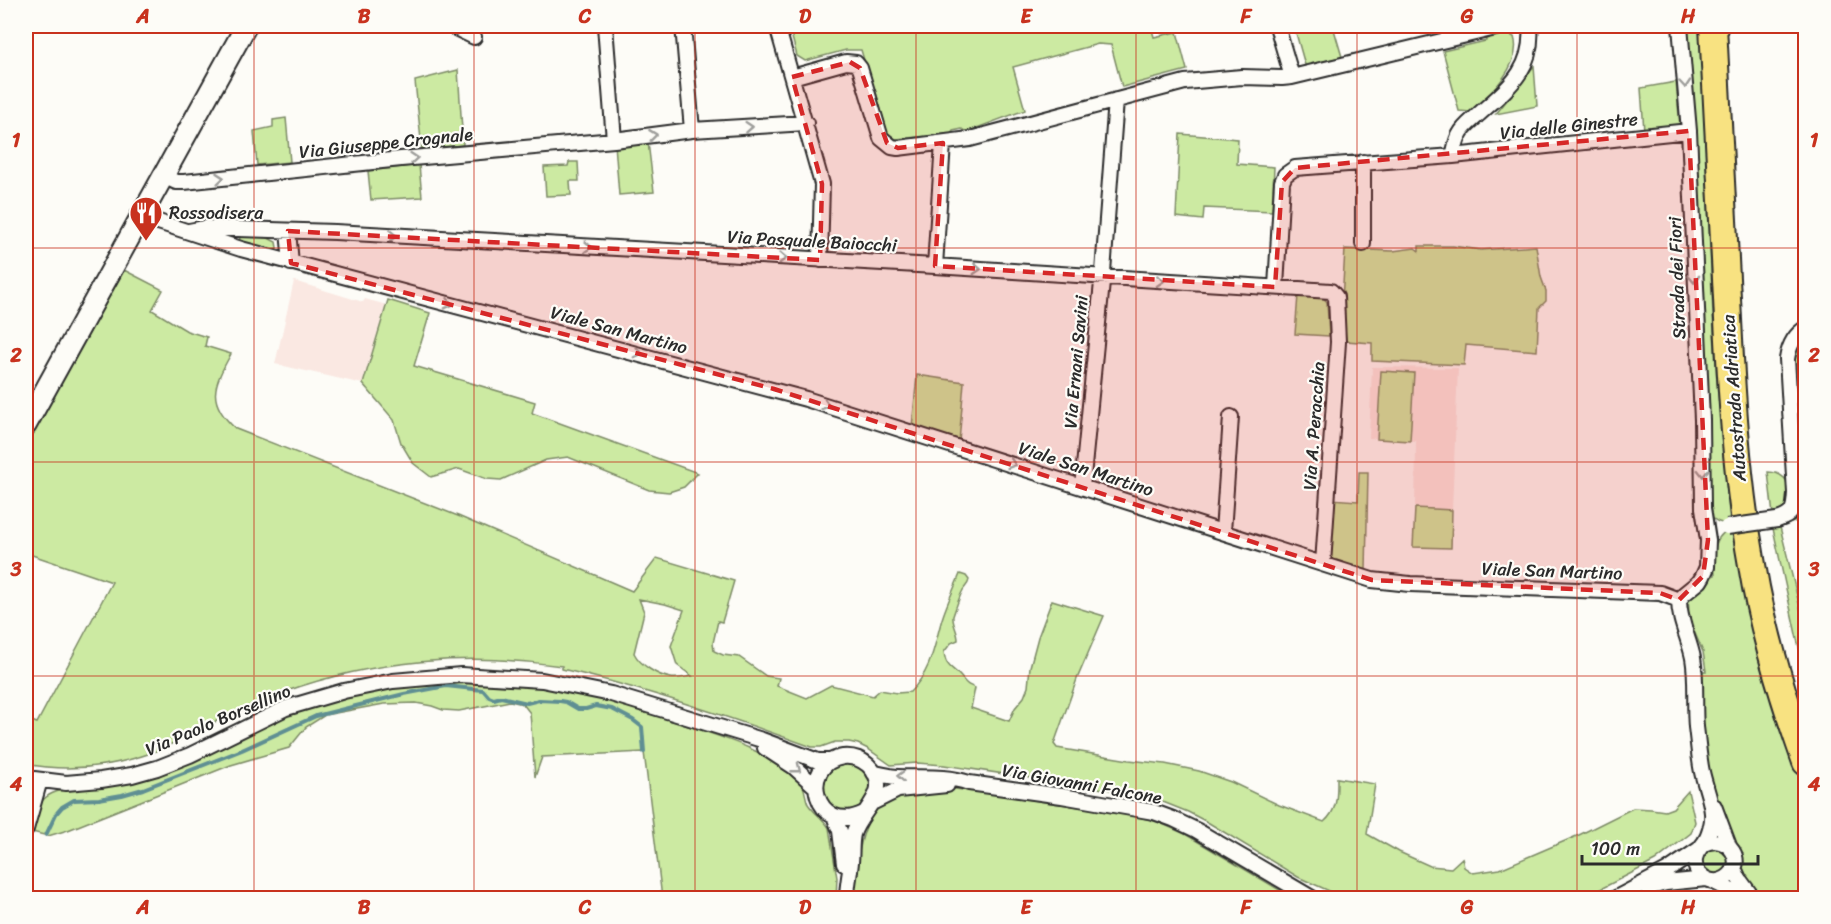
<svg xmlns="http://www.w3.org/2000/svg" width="1831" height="924" font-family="Sriracha,sans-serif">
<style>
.built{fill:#fae8e2}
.green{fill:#cceaa2;stroke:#7c8a66;stroke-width:1.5;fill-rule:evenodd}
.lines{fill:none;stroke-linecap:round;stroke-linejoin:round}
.stream{stroke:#5e8f93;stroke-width:4}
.street-casing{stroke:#2b2b2b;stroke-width:18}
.secondary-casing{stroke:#2b2b2b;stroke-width:24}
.highway-casing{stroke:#2b2b2b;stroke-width:30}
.street{stroke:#fdfcf7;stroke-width:14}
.secondary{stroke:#fdfcf7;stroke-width:20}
.highway{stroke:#f8e281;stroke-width:26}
.street-bridge-casing{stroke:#2b2b2b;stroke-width:18;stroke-linecap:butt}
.street-bridge{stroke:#fdfcf7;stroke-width:14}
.oneway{stroke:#9e9e9b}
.marked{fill:#d62828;fill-opacity:0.2;stroke:#d62828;stroke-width:4.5;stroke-dasharray:12 8;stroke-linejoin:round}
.grid{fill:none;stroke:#c8321e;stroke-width:1.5;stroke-opacity:0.55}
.labels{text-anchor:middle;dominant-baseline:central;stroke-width:4.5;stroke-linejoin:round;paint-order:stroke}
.street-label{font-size:18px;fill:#2b2b2b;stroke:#fdfcf7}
.poi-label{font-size:18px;fill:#2b2b2b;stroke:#fdfcf7;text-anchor:start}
.neatline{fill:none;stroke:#c8321e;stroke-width:2}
.grid-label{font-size:20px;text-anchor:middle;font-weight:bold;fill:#c8321e}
</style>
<rect width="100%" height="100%" fill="#fdfcf7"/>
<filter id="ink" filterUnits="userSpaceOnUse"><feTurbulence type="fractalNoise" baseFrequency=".0167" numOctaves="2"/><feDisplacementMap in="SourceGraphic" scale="12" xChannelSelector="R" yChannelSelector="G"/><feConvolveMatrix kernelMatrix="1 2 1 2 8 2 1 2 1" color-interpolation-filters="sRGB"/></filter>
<g filter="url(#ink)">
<path class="built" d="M 294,281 L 363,302 L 365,299 L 387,305 L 363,384 L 275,364 Z
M 1372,367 L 1458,368 L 1452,510 L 1415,508 L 1416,441 L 1369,438 Z"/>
<path class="green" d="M 789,26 L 1151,26 L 1154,37 L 1177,32 L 1187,70 L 1122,87 L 1111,45 L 1098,44 L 1013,67 L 1025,110 L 966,132 L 962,129 L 953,131 L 951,134 L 896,139 L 887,132 L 876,92 L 874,93 L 861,50 L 846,50 L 805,61 L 797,56 Z
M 1294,26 L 1333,26 L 1342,57 L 1305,65 Z
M 1684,26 L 1700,26 L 1713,315 L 1717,383 L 1730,523 C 1721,524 1716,522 1709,515 Z
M 1502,31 L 1514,37 C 1523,64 1489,96 1471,112 L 1459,111 L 1443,51 L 1486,41 L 1485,34 Z
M 1534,66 L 1537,106 L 1496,114 Z
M 458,70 L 463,145 L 422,150 L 415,81 Z
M 1676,82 L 1680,127 L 1644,131 L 1641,88 Z
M 286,118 L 290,162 L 257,165 L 254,131 L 273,127 L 273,120 Z
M 1180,134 L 1238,139 L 1237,164 L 1274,167 L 1272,211 L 1204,208 L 1203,220 L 1176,217 Z
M 648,142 L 654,192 L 619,195 L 615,144 Z
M 569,162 L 578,162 L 579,181 L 570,181 L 571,195 L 546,196 L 544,167 L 568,166 Z
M 419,165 L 422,197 L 371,200 L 368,171 Z
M 243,235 L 266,237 L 276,242 L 278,253 L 239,242 L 240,237 Z
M 1419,246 L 1453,246 L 1481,250 L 1536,246 L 1541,277 L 1546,291 L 1546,301 L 1539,308 L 1537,351 L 1466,345 L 1464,365 L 1372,361 L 1372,343 L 1346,341 L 1342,302 L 1345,249 L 1393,251 L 1415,248 L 1419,251 Z
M 124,270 L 163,290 L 152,310 L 187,331 L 207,337 L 205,346 L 231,354 C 213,386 206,402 236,429 L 458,516 L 632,591 L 657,558 L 734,581 L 722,622 L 718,621 L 713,643 L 714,651 L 723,655 L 739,657 L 766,676 L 779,678 L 777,686 L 807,698 L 831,685 L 873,696 L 880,690 L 897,693 L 910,692 C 932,670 934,646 942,619 C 947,603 954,589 960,574 L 966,576 L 969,580 C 968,586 964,587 962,592 C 959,598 955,610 953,616 C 952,624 958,631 958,640 L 951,643 L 944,652 C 946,668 951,666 960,676 C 967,684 965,684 975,688 L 971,708 L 1009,721 L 1015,708 L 1024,697 L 1028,687 L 1030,667 L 1038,637 L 1052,600 L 1104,616 L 1077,679 L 1054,744 L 1057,748 L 1129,760 L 1165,764 L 1199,771 L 1231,782 L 1279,805 L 1324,822 C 1338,810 1337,795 1337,778 L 1375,784 L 1367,834 L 1399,852 L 1430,866 L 1451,868 L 1462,858 L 1464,867 L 1473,873 L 1500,869 L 1579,835 L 1633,808 L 1651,809 L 1665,811 L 1673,808 L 1688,791 L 1695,822 L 1691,833 L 1655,861 L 1583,898 L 1345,898 L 1298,877 L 1209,823 L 1188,812 L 1163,802 L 1131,793 L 944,765 L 917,763 L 891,765 L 868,749 L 858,744 L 849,742 L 835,742 L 821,747 L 812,747 C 730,717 647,689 562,669 L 562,666 C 469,652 372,660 284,692 C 255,703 227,716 200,729 C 184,737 168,747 151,753 C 111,767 67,772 26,764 L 26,719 L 37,723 L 112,582 L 26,553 L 26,447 ZM 639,599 L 665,604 L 684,610 L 671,646 L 677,665 L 692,676 C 685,677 678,679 671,678 C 658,676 640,665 634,653 L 644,612 Z
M 1298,295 C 1308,296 1321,293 1327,302 L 1329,336 L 1295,334 Z
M 388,300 L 430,313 L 414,366 L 535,402 L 532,413 L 698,473 L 684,487 L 669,492 L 649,490 L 568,457 L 546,460 L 501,480 L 487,479 L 459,469 L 431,477 L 413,463 L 401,443 L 394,420 L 363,384 Z
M 1805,336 L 1806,414 L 1802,422 L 1806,471 L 1805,518 L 1780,527 L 1805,628 L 1805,672 L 1797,639 L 1772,524 L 1795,514 L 1792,349 Z
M 1381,371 L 1414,373 L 1410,441 L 1377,439 Z
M 917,375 L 964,382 L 959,442 L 912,427 Z
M 1359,472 L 1368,472 L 1366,571 L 1326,558 L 1331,499 L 1358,501 Z
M 1768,472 C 1797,472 1795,509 1773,515 Z
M 1415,508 L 1452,510 L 1451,548 L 1413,547 Z
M 1735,528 L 1797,771 L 1805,791 L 1805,898 L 1758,898 L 1740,868 L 1742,852 L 1739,846 L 1731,836 L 1712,788 L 1706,762 L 1700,671 L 1706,671 L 1703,652 L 1694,631 L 1689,613 L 1688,595 L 1710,577 L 1715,575 C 1714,555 1711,533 1735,528 Z
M 442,681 C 469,682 497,682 524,684 C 581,689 635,708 688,726 C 728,739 767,751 798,779 C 806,786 804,795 808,804 C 814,813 824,819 829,828 L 837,878 L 836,898 L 662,898 L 644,752 L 542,757 L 535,777 L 530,713 L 523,704 L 510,701 L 459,711 L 443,710 L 432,706 L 416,703 L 384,704 L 325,715 L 306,727 L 289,748 L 231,765 L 68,830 L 48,836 L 28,831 C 41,795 45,791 84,787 L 306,707 L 377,690 Z
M823 787a24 24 0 1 1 48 0a24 24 0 1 1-48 0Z
M 932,789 L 955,789 L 979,792 L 1127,814 L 1158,822 L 1185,834 L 1293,898 L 854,898 C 857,868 858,812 891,798 C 904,793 919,792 932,789 Z
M1701 861a14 14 0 1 1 28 0a14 14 0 1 1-28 0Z
M 1659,888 L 1661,896 C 1685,891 1692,888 1715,898 L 1634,898 Z"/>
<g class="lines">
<path class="stream" d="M 46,835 L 56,814 L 62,807 L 74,800 L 99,799 L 122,795 L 143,789 L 242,750 L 316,716 L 404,694 L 446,686 L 483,690 L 489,697 L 494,699 L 501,697 L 527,703 L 539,700 L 560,701 L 566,702 L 578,709 L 586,709 L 596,706 L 612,709 L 633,720 L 642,727 L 644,752"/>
<g class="street-casing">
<path id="street" d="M 451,26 L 474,37
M 605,26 L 614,140
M 683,26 L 692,130
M 777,26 L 822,184 L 820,260
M 1277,26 L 1292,77 L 1504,26
M 792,77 L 846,62 L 856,63 L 860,68 L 881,138 L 892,147 L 898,148 L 970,139 L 1185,82 L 1242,77 L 1282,78 L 1292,77
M 1453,156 C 1455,149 1456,140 1460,134 C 1464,126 1473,120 1479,114 C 1509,87 1534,69 1530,26
M 1363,162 L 1363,244
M 163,176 L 176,182 L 184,182 L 401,159 L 614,140 L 692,130 L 806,123
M 140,216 L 241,249 L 806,399 L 1372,580 L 1410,584 L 1660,593 L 1679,600 L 1684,594 L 1700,581 L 1703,576 L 1707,567 L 1708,540 L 1703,508 L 1702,420 L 1689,131 L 1680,26
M 189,231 L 205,228 L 335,232 L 935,266 L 1331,291 L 1336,297 L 1338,342 L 1323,564
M 288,231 L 291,263
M 935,266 L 943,143
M 1276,287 L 1282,182 L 1285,175 L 1295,168 L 1453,156 L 1689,131
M 1082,487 L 1103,272 L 1116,100
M 1777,520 C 1794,515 1794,509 1795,493 L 1787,359 C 1789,346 1794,335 1806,328
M 1223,532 L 1231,417
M 1679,600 C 1679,621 1689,638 1693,658 C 1697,680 1694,704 1696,727 C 1698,742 1699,758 1702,772 C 1705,786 1711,799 1712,813 C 1713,822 1709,836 1704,843 C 1700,849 1696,851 1695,859 C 1693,875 1712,887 1726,878 C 1748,864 1729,832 1704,844
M 765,748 L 794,767 L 816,787
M 874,773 C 882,774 890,777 898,777 C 922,778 945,775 969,783 L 1062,796 L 1154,812 L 1173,819 L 1196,830 L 1312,898
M 26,778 L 66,783 L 101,780 L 132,775 L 157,768 L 190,755 L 286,708 L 344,691 L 393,681 L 461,675 L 542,680 L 611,694 L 762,740 L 818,761 L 831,761
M 874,802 L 898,790 L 947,785
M 1714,806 L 1729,846
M 834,816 L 840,831 L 844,864
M 26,829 L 40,780
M 1734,868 L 1739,879 L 1753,898
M 1714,882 L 1730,890 L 1741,898
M 1647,888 L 1666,883 L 1706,879
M 847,898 C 847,886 850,874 851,862 C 852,853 851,843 853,834 C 860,810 895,791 868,765 C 861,759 852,756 843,757 C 797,764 815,837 864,813
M 1616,898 L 1667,871 L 1698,850"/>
</g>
<g class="secondary-casing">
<path id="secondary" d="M 26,425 L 246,26"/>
</g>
<g class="highway-casing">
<path id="highway" d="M 1713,26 C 1717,116 1722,207 1727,298 C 1731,387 1736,476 1752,565 C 1763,632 1783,698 1806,762"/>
</g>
<use href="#street" class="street"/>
<use href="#secondary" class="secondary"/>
<use href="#highway" class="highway"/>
<g class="street-bridge-casing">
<path id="street-bridge" d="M 1727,527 L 1777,520"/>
</g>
<use href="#street-bridge" class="street-bridge"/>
</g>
<defs><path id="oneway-chevron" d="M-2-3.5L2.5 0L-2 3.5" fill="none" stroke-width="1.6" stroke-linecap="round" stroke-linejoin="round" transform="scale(1.5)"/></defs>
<g class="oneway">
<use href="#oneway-chevron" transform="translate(1685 84) rotate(85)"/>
<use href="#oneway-chevron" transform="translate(749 127) rotate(-4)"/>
<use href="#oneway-chevron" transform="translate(653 135) rotate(-7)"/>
<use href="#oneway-chevron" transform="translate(414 158) rotate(-5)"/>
<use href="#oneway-chevron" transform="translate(220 178) rotate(-6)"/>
<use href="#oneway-chevron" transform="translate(393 236) rotate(3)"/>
<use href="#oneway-chevron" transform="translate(588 247) rotate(3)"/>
<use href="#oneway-chevron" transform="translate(783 258) rotate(3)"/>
<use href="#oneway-chevron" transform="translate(977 269) rotate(3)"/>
<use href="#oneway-chevron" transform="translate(1694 279) rotate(88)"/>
<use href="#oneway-chevron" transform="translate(1160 281) rotate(3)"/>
<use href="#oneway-chevron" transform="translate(449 304) rotate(15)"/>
<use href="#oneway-chevron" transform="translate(638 353) rotate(15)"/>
<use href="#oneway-chevron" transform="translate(826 405) rotate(18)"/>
<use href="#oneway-chevron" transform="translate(1012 464) rotate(18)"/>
<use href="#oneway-chevron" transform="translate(1703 473) rotate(89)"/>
<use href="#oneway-chevron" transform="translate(797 769) rotate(38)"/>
<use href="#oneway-chevron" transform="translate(901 776) rotate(-178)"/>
</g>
</g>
<path class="marked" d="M 850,62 L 860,68 L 887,143 L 898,148 L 943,143 L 935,266 L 1275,287 L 1282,182 L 1295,168 L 1689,131 L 1708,540 L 1703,576 L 1679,600 L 1660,593 L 1372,580 L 774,389 L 291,263 L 288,231 L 820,260 L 822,184 L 792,77 Z"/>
<path class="grid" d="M 254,26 L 254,898M 474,26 L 474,898M 695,26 L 695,898M 916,26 L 916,898M 1136,26 L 1136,898M 1357,26 L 1357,898M 1577,26 L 1577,898M 26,248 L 1806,248M 26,462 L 1806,462M 26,676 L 1806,676"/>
<defs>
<g id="restaurant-pin" transform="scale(1.725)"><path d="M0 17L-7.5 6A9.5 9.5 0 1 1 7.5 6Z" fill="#c8321e" stroke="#fdfcf7"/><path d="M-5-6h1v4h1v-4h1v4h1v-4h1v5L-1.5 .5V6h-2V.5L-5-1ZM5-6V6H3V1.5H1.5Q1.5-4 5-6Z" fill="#fff"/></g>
</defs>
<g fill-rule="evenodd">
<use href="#restaurant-pin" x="146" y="213"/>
</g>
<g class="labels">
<g class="street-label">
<text transform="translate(1569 126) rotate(-6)">Via delle Ginestre</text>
<text transform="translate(386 143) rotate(-6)">Via Giuseppe Crognale</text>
<text transform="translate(812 241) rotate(3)">Via Pasquale Baiocchi</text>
<text transform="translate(1677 278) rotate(-92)">Strada dei Fiori</text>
<text transform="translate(619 330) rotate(15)">Viale San Martino</text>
<text transform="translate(1076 362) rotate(-85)">Via Ernani Savini</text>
<text transform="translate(1734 398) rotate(-94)">Autostrada Adriatica</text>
<text transform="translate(1314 426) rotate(-86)">Via A. Peracchia</text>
<text transform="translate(1086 469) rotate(18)">Viale San Martino</text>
<text transform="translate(1552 571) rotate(2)">Viale San Martino</text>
<text transform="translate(218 720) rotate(-23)">Via Paolo Borsellino</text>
<text transform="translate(1082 784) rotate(10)">Via Giovanni Falcone</text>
</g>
<g class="poi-label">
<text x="169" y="213">Rossodisera</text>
</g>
</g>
<rect width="1831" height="924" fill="none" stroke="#fdfcf7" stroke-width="66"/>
<path d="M1582 855v9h176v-9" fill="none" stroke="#2b2b2b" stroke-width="3"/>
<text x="1591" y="855" font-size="18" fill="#2b2b2b" stroke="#fdfcf7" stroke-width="4.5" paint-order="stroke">100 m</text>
<rect x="33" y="33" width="1765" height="858" class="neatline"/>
<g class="grid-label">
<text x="143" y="23">A</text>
<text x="364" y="23">B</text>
<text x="585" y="23">C</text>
<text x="805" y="23">D</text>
<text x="1026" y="23">E</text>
<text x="1246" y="23">F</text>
<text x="1467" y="23">G</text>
<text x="1688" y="23">H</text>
<text x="16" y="147">1</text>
<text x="1814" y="147">1</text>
<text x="16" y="362">2</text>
<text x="1814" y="362">2</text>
<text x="16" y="576">3</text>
<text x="1814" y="576">3</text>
<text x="16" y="791">4</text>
<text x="1814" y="791">4</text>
<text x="143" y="914">A</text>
<text x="364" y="914">B</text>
<text x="585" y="914">C</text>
<text x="805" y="914">D</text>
<text x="1026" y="914">E</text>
<text x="1246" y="914">F</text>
<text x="1467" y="914">G</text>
<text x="1688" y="914">H</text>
</g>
</svg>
